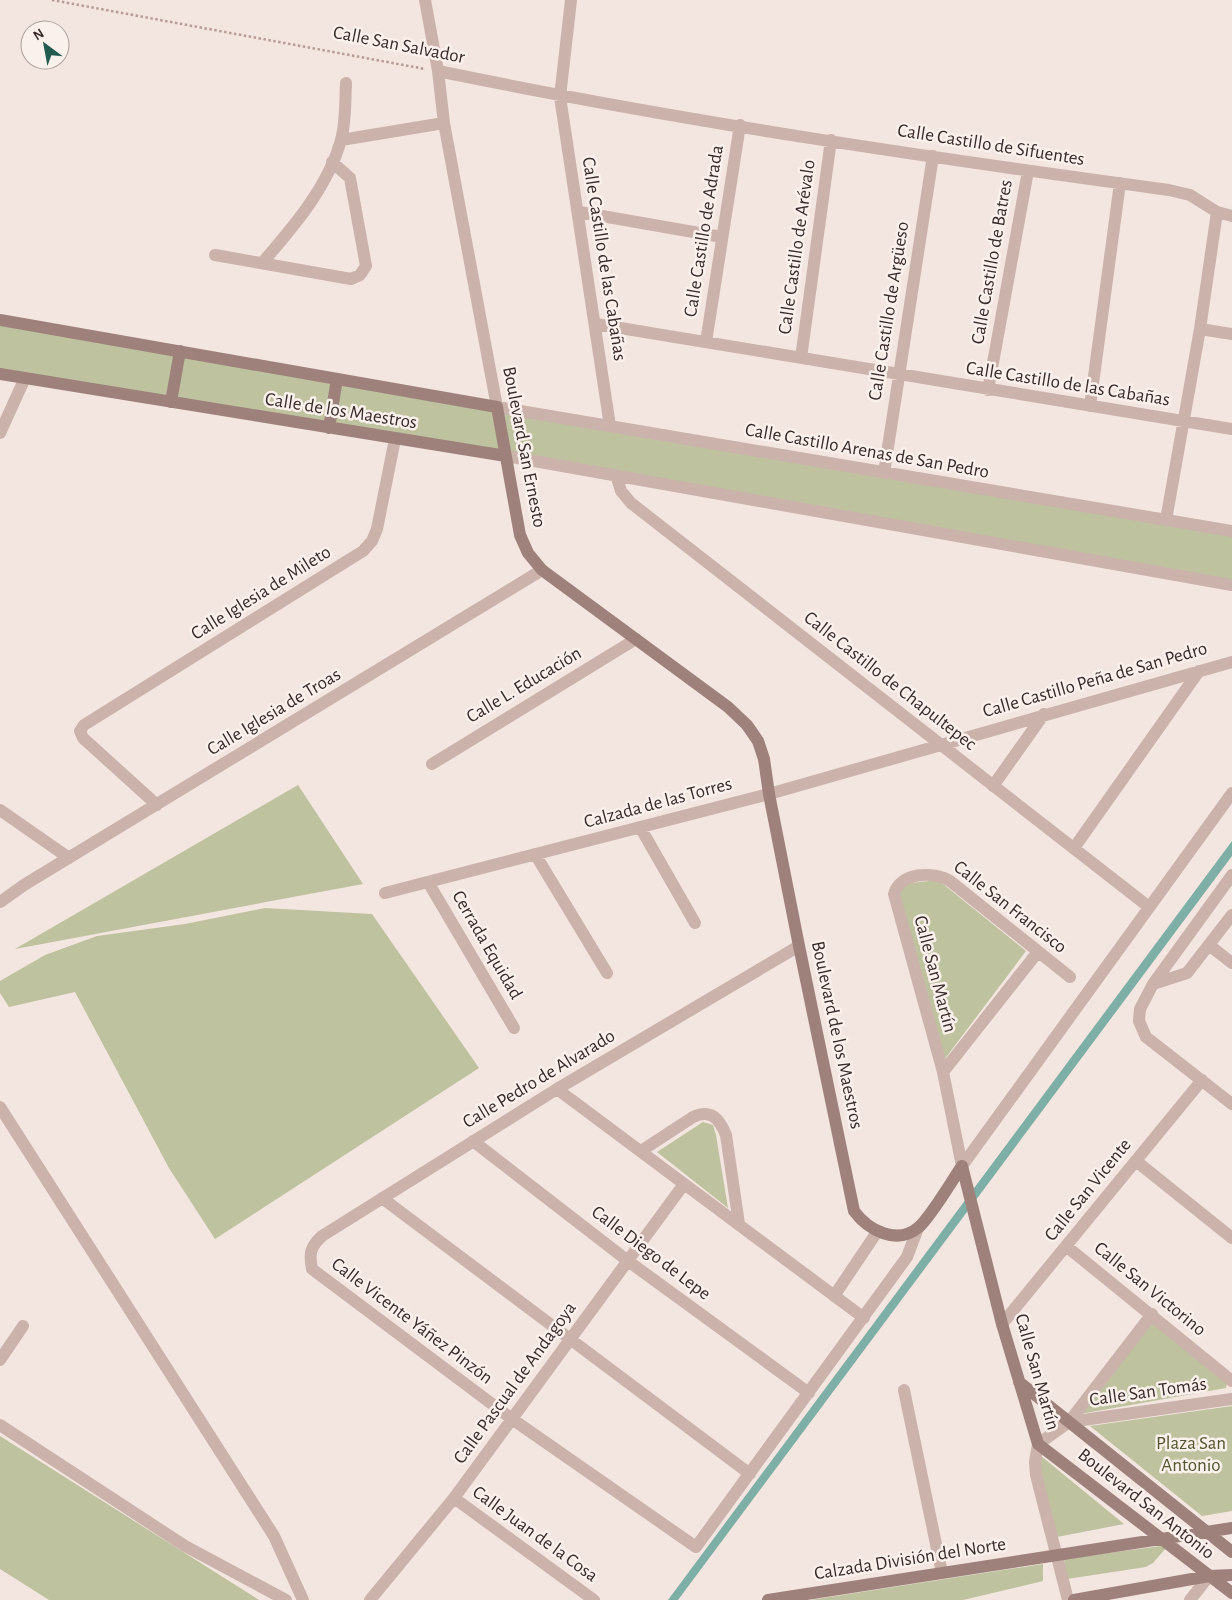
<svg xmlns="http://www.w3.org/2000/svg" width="1232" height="1600" font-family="'Alegreya Sans',sans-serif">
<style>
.green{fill:#bec29f}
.water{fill:#7eafa6}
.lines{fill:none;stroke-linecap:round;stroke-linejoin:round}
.path{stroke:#b79c95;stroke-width:2.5;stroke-dasharray:2.5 2.5;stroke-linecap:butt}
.street{stroke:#cbb2ab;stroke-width:12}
.secondary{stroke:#9f817c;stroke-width:12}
.labels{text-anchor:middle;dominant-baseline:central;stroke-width:5;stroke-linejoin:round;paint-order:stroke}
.street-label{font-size:19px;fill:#392b2a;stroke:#faf0ec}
.park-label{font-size:19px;fill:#51572e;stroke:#faf0ec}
</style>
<rect width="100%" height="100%" fill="#f3e5df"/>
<path class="green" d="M 0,325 L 1232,534 L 1232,582 L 0,369 Z
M 298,785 L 363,884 L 15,949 Z
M 938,880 L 1026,951 L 944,1060 L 899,896 L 901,888 L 910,883 Z
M 265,908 L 372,914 L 479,1068 L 215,1239 L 169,1168 L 75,992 L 9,1007 L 0,993 L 0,981 L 45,955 L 97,936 L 185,924 Z
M 703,1122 L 713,1125 L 716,1135 L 728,1208 L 657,1152 Z
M 1152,1321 L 1227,1383 L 1226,1388 L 1080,1414 Z
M 1232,1406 L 1232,1511 L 1202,1516 L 1090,1426 Z
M 0,1436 L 259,1600 L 49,1600 L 0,1569 Z
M 1041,1456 L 1124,1524 L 1057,1537 L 1039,1475 Z
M 1161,1546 L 1166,1548 L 1153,1563 L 1146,1567 L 1067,1579 L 1064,1559 Z
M 1043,1564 L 1043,1581 L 963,1600 L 810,1600 Z"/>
<path class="water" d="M 1232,841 L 1232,856 L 678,1600 L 668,1600 Z"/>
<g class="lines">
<path class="path" d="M 52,0 L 425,69"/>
<path class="street" d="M 425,0 L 438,71 L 444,123 L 497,407 L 1232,531
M 571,0 L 560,97 L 610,426
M 438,71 C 680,121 925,157 1169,190 L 1190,195 L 1217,212 L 1232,216
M 341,140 L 444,123
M 579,212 L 722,237
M 215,255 L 351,279 L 360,275 L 366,266 L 350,178 L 332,162
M 263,262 C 294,226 328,187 341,140 C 346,122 345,102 346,83
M 596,324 L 1232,429
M 1200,329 L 1232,334
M 706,342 L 740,125
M 801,358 L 831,140
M 988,390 L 1028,171
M 1090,406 L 1120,183
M 0,433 L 25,378
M 506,456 L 1232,585
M 884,473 L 933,156
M 617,478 L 621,491 L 631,503 L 1149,907
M 1166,520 L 1200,329 L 1217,212
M 432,764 L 636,639
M 993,786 L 1044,714
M 157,805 L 83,738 L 80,731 L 84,725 L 363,551 L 372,541 L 377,529 L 395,439
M 0,810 L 69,858
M 640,827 L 695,923
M 1074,848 L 1199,671
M 535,854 L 607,973
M 1232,875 L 1153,984 L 1140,1009 L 1139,1021 L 1146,1037 L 1232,1104
M 428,882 L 514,1028
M 385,893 L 769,794 L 1232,662
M 0,902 L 24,885 L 542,570
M 1209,945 L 1232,963
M 799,946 L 557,1089 L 322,1236 C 310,1247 309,1254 312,1269 L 512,1419 L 696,1547 L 907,1257 L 918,1228
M 1153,984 L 1187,973 L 1232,915
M 943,1072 L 1037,953
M 557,1089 L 864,1318
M 0,1107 L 274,1536 L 303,1600
M 473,1141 L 628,1261 L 809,1393
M 641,1151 L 693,1117 C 711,1109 719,1118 726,1135 L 739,1224
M 1136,1161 L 1232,1238
M 962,1166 L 943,1072 L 894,894 C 900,872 933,871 950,881 L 1070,977
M 962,1166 L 1232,793
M 382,1198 L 750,1474
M 1066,1246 L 1232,1381
M 834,1296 L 877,1232
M 1002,1324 L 1202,1080
M 0,1360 L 23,1326
M 904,1390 L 942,1573
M 1069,1422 L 1232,1399
M 0,1425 L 185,1546 L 286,1600
M 454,1498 L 594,1600
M 370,1600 L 454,1498 L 684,1184
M 1068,1600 L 1036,1475 L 1035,1462 L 1038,1444 L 1069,1422 L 1152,1314
M 1190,1600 L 1209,1576"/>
<path class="secondary" d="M 0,320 L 497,407 L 520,535 L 528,553 L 542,570 L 728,707 L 747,725 L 758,741 L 764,759 L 769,794 L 799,946 L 854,1211 C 868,1230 897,1246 919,1227 C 932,1215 951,1182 962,1166
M 0,374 L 506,456
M 171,402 L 180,351
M 329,428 L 337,379
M 962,1166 L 1002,1324 L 1038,1444 L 1232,1593
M 1019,1382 L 1232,1552
M 768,1600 L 1232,1528
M 1074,1600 L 1209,1576 L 1232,1575"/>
</g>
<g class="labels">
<g class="street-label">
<text transform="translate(399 45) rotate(11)">Calle San Salvador</text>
<text transform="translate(991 145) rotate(9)">Calle Castillo de Sifuentes</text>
<text transform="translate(704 231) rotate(-81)">Calle Castillo de Adrada</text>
<text transform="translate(797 247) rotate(-82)">Calle Castillo de Arévalo</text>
<text transform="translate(604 259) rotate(81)">Calle Castillo de las Cabañas</text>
<text transform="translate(992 262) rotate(-80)">Calle Castillo de Batres</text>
<text transform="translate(889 311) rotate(-81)">Calle Castillo de Argüeso</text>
<text transform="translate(1068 384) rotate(9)">Calle Castillo de las Cabañas</text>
<text transform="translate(341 411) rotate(9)">Calle de los Maestros</text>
<text transform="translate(524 447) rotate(79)">Boulevard San Ernesto</text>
<text transform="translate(867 451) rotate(10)">Calle Castillo Arenas de San Pedro</text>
<text transform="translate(261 593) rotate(-32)">Calle Iglesia de Mileto</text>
<text transform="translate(1095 680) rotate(-16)">Calle Castillo Peña de San Pedro</text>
<text transform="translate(890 681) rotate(38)">Calle Castillo de Chapultepec</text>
<text transform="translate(524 685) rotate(-31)">Calle L. Educación</text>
<text transform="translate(274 712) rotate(-31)">Calle Iglesia de Troas</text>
<text transform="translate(658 803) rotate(-15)">Calzada de las Torres</text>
<text transform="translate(1010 907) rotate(38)">Calle San Francisco</text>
<text transform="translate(487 945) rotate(60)">Cerrada Equidad</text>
<text transform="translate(935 974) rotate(75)">Calle San Martín</text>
<text transform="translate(837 1035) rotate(78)">Boulevard de los Maestros</text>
<text transform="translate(539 1079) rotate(-31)">Calle Pedro de Alvarado</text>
<text transform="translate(1088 1190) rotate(-51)">Calle San Vicente</text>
<text transform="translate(651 1253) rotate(37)">Calle Diego de Lepe</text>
<text transform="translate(1150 1289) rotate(39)">Calle San Victorino</text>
<text transform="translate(412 1321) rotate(37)">Calle Vicente Yáñez Pinzón</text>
<text transform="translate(1037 1372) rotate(74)">Calle San Martín</text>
<text transform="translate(515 1383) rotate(-54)">Calle Pascual de Andagoya</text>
<text transform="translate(1148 1392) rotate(-8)">Calle San Tomás</text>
<text transform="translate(1146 1504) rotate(38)">Boulevard San Antonio</text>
<text transform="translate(535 1534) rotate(36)">Calle Juan de la Cosa</text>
<text transform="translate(910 1559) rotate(-9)">Calzada División del Norte</text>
</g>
<g class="park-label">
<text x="1191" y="1443">Plaza San<tspan x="1191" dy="22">Antonio</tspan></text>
</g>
</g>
<g transform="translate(45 45) rotate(328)"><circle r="24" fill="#faf0ec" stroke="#ada19e"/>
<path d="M0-4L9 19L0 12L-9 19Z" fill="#205a50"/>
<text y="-8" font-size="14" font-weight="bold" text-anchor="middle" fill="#392b2a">N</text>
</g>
</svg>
